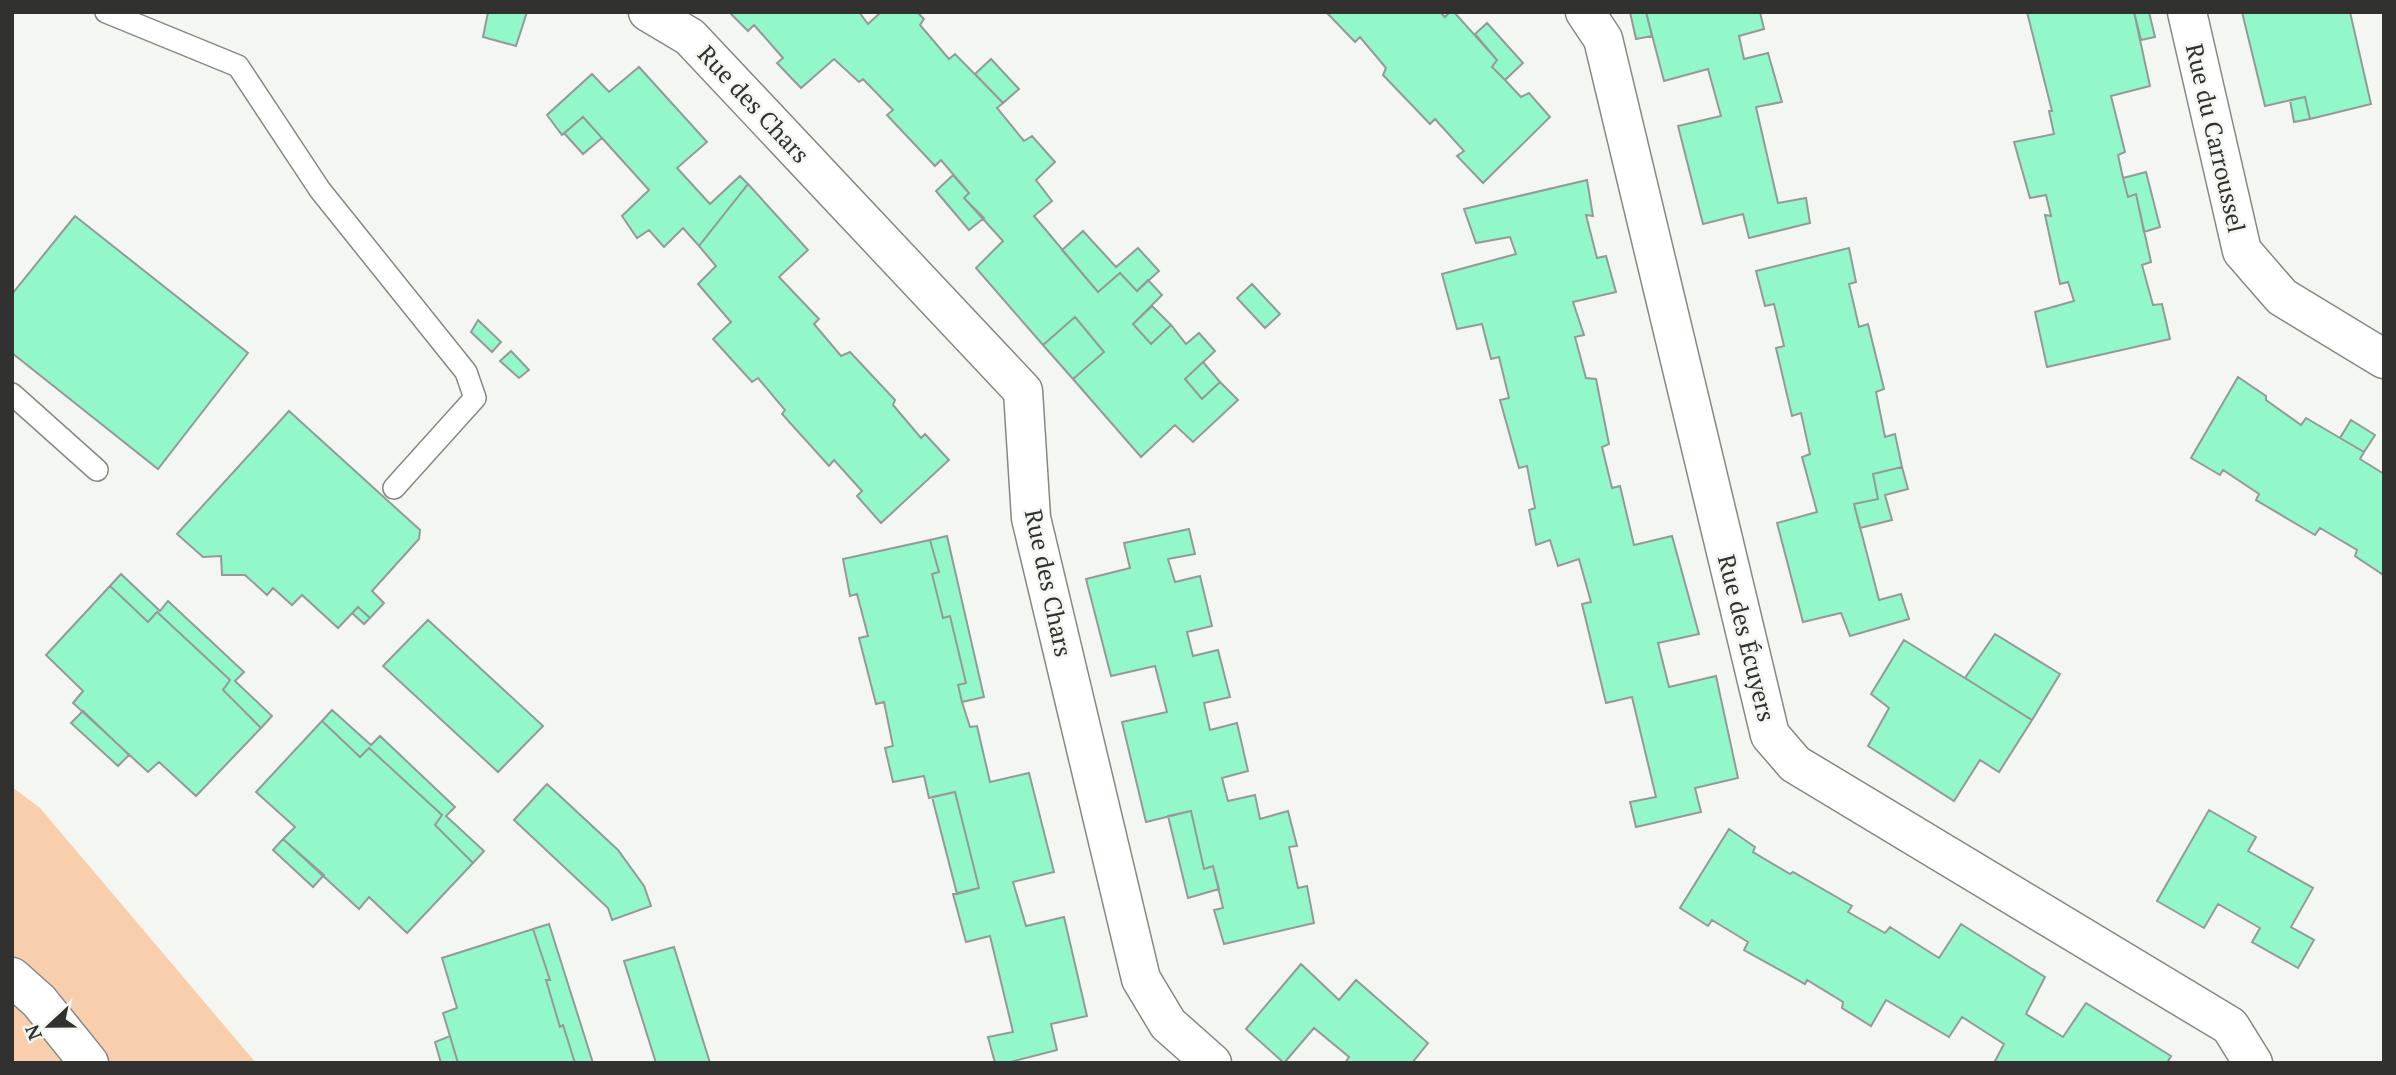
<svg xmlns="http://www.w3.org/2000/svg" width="2396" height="1075" font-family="'PT Serif',serif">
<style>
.green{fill:#f8cead}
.building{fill:#92f7c9;stroke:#959a98;stroke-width:2}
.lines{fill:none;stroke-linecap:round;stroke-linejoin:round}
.lane-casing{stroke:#868884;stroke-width:24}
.street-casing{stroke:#868884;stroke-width:41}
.lane{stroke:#fff;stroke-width:21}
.street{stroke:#fff;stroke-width:38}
.labels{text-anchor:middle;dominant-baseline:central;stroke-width:5;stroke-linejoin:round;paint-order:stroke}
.street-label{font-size:24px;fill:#313230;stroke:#f4f6f2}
</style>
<rect width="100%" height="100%" fill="#f4f6f2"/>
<path class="green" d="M 12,787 L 40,808 L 256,1063 L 12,1063 Z"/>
<path class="building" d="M 488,12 L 527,12 L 516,46 L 483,37 Z
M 729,12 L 859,12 L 868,24 L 881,12 L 917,12 L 924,19 L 920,25 L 949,59 L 955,54 L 1003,103 L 997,108 L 1024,141 L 1032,136 L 1055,162 L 1036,180 L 1052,201 L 1034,216 L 1098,292 L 1120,273 L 1137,291 L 1148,280 L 1162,295 L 1133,324 L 1151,344 L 1171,325 L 1186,344 L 1199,333 L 1215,351 L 1185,379 L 1202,399 L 1220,382 L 1238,400 L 1193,442 L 1175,425 L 1141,457 L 1073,379 L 1104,352 L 1075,317 L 1043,345 L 976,268 L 1003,241 L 964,198 L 969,193 L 941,160 L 935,166 L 887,115 L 893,110 L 863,79 L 859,82 L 834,59 L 801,88 L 777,63 L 783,58 L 754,25 L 748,31 Z
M 1330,12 L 1440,12 L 1445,17 L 1450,12 L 1454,12 L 1497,60 L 1492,67 L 1505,80 L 1521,97 L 1529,93 L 1550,117 L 1483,183 L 1457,156 L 1464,151 L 1435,119 L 1430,124 L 1383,75 L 1386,68 L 1360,37 L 1355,42 L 1328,14 Z
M 1630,12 L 1646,12 L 1652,36 L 1636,39 Z
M 1646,12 L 1760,12 L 1764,29 L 1739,36 L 1744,59 L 1768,53 L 1782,102 L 1756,107 L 1778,203 L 1806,198 L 1810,223 L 1749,238 L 1743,214 L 1703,224 L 1678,126 L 1721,116 L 1708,69 L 1664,81 Z
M 2027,12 L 2134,12 L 2150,86 L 2111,96 L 2125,152 L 2118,155 L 2123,178 L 2128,197 L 2136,194 L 2151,262 L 2142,265 L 2153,305 L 2162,304 L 2170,339 L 2047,367 L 2035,312 L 2074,301 L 2068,282 L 2060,284 L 2045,215 L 2051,216 L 2046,195 L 2030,198 L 2014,142 L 2054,134 L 2049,111 L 2052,111 Z
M 2134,12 L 2149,12 L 2155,37 L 2141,40 Z
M 2242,12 L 2350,12 L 2371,104 L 2310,119 L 2305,97 L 2265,106 Z
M 1487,23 L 1523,63 L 1505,80 L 1492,67 L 1497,60 L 1475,34 Z
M 991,59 L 1019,89 L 1003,103 L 975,74 Z
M 639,67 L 707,142 L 677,168 L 710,204 L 740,176 L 748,184 L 699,246 L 683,228 L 664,247 L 649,230 L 637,238 L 622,216 L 649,190 L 583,117 L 562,135 L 547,115 L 592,74 L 609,92 Z
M 2305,97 L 2310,119 L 2294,122 L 2290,100 Z
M 583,117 L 602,138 L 583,154 L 564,133 Z
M 2146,172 L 2160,227 L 2144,232 L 2136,194 L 2128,197 L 2123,178 Z
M 953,175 L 969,193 L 964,198 L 984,218 L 969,230 L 936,191 Z
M 1587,180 L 1593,216 L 1586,215 L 1597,258 L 1606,256 L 1616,292 L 1573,302 L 1584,335 L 1575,337 L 1586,378 L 1596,379 L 1609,444 L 1602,447 L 1612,488 L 1620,486 L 1634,545 L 1672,536 L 1699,634 L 1658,643 L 1669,687 L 1716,676 L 1738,778 L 1695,788 L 1701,812 L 1636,827 L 1630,802 L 1656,797 L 1632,697 L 1606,703 L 1582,604 L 1591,602 L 1579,559 L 1558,566 L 1550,540 L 1536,545 L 1529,510 L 1535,508 L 1527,466 L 1519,468 L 1500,400 L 1509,398 L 1499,357 L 1491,359 L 1482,324 L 1457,329 L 1442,274 L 1516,254 L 1510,237 L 1476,243 L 1464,209 Z
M 748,184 L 808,250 L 779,277 L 819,319 L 814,324 L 841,356 L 850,352 L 895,400 L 893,405 L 921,438 L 925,434 L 949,460 L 881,523 L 857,496 L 862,491 L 834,460 L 829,466 L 782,414 L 785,410 L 758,378 L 752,382 L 713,339 L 731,322 L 698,284 L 716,266 L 699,246 Z
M 75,216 L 248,353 L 158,469 L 12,353 L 12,294 Z
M 1083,231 L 1116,267 L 1138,248 L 1159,271 L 1137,291 L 1120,273 L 1098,292 L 1062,250 Z
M 1849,248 L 1856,282 L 1849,284 L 1859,327 L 1868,324 L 1884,389 L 1876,392 L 1885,437 L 1895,434 L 1902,467 L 1873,474 L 1878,499 L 1854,504 L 1879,600 L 1901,594 L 1909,619 L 1850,636 L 1841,613 L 1803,622 L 1777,523 L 1817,512 L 1802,457 L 1810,454 L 1801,413 L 1792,416 L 1776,348 L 1784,346 L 1774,304 L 1765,306 L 1756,271 Z
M 1252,284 L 1280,314 L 1265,328 L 1237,298 Z
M 1152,306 L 1171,325 L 1151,344 L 1133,324 Z
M 1075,317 L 1104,352 L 1073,379 L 1043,345 Z
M 478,320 L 501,342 L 492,352 L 471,332 Z
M 511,351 L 529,370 L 519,378 L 500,361 Z
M 1203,362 L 1220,382 L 1202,399 L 1185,379 Z
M 2238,377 L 2266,396 L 2266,400 L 2301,425 L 2306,418 L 2364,452 L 2360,459 L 2384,474 L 2384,571 L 2382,574 L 2355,556 L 2357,550 L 2320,528 L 2315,535 L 2256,500 L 2259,494 L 2223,470 L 2220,475 L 2191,458 Z
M 289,411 L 420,530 L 419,539 L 372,591 L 384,603 L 370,618 L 358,607 L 338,628 L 302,595 L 292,605 L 273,588 L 267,595 L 245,575 L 222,575 L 221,556 L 203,557 L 177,534 Z
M 2351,420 L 2375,435 L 2364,452 L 2340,438 Z
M 1902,467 L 1908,489 L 1885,495 L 1892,520 L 1860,528 L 1854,504 L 1878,499 L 1873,474 Z
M 1189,529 L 1195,554 L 1168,559 L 1175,582 L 1200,576 L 1212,626 L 1187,632 L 1193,656 L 1218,650 L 1230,697 L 1204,703 L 1210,730 L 1237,723 L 1248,771 L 1222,778 L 1228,801 L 1255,795 L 1260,819 L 1288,811 L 1297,846 L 1289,847 L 1298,888 L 1307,886 L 1314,923 L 1224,944 L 1214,910 L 1223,908 L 1213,866 L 1204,869 L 1191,811 L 1146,822 L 1122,722 L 1167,712 L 1155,666 L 1111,676 L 1086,579 L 1130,568 L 1124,543 Z
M 947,536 L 984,697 L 962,702 L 958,685 L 966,683 L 950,616 L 943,618 L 932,574 L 939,572 L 930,540 Z
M 930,540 L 939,572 L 932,574 L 943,618 L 950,616 L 966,683 L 958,685 L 962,702 L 970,727 L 977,726 L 990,782 L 1029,773 L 1054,872 L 1013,882 L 1026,926 L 1064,917 L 1087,1016 L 1051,1024 L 1057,1050 L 1006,1063 L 995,1063 L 988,1037 L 1013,1032 L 990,936 L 966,942 L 953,894 L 979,888 L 955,792 L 929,798 L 924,776 L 893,782 L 885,748 L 893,746 L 884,702 L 876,704 L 859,638 L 868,636 L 857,594 L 850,596 L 843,559 Z
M 121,574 L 160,611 L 168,601 L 244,672 L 235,681 L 272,716 L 261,728 L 223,690 L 230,680 L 157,612 L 148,622 L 110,586 Z
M 110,586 L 148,622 L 157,612 L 230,680 L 223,690 L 261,728 L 196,796 L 159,762 L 148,772 L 73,703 L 83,691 L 46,655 Z
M 358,607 L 370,618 L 364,624 L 352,613 Z
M 428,620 L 543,726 L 498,772 L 383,666 Z
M 1995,634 L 2060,674 L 2032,720 L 1965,678 Z
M 1904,640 L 2032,720 L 1999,772 L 1980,760 L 1954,801 L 1868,746 L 1889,708 L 1871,694 Z
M 332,710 L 371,745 L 380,736 L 455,807 L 446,816 L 484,851 L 473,863 L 435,825 L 442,815 L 369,748 L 360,757 L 322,721 Z
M 83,711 L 129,755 L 118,766 L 71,723 Z
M 322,721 L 360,757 L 369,748 L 442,815 L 435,825 L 473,863 L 407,933 L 369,897 L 359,909 L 283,839 L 295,827 L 256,792 Z
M 547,784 L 618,850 L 644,886 L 651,906 L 612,920 L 608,908 L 514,820 Z
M 955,792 L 979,888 L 957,894 L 932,797 Z
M 2209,810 L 2256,837 L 2248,851 L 2313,888 L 2291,927 L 2314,940 L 2298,968 L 2252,942 L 2260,928 L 2218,904 L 2204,928 L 2157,901 Z
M 1191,811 L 1204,869 L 1213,866 L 1219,889 L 1188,898 L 1168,816 Z
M 1729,829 L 1755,847 L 1753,852 L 1790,874 L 1793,872 L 1852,906 L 1848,912 L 1885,933 L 1890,927 L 1939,958 L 1961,924 L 2045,977 L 2026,1014 L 2063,1037 L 2086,1003 L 2171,1056 L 2167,1063 L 1994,1063 L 2004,1044 L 1962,1017 L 1949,1037 L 1886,1000 L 1871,1026 L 1842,1008 L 1843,1002 L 1807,980 L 1805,984 L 1744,950 L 1748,942 L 1712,920 L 1708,926 L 1680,908 Z
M 283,839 L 324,875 L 313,887 L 273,850 Z
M 549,924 L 593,1063 L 575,1063 L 563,1025 L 560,1027 L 546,980 L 550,980 L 533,929 Z
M 533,929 L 550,980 L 546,980 L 560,1027 L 563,1025 L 575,1063 L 458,1063 L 443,1013 L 457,1008 L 442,958 Z
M 674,947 L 710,1063 L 656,1063 L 624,961 Z
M 1301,964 L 1339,1000 L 1356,980 L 1428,1043 L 1412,1063 L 1345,1063 L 1349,1057 L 1314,1028 L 1284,1063 L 1246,1029 Z
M 450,1036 L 458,1063 L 441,1063 L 435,1042 Z"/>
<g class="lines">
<g class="lane-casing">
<path id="lane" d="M 106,12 L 238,66 L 320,190 L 466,372 L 475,398 L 394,488
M 12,394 L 97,470"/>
</g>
<g class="street-casing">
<path id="street" d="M 648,12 L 690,37 L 1023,391 L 1031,518 L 1141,979 L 1168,1024 L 1212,1063
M 1585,12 L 1603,39 L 1770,735 L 1795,764 L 2230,1026 L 2253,1063
M 2187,12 L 2242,251 L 2282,297 L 2384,359
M 12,977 L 39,1001 L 89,1063"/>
</g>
<use href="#lane" class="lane"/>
<use href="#street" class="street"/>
</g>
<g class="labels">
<g class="street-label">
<text transform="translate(754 104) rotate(47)">Rue des Chars</text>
<text transform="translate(2216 138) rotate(77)">Rue du Carroussel</text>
<text transform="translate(1049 583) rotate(78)">Rue des Chars</text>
<text transform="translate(1747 638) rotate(76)">Rue des Écuyers</text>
</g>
</g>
<rect width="2396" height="1075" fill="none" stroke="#313230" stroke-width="28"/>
<g transform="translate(49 1026) rotate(248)" stroke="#f4f6f2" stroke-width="5" paint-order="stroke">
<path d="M0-5L12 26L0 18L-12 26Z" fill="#313230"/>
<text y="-10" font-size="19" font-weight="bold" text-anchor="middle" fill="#313230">N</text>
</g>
</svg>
